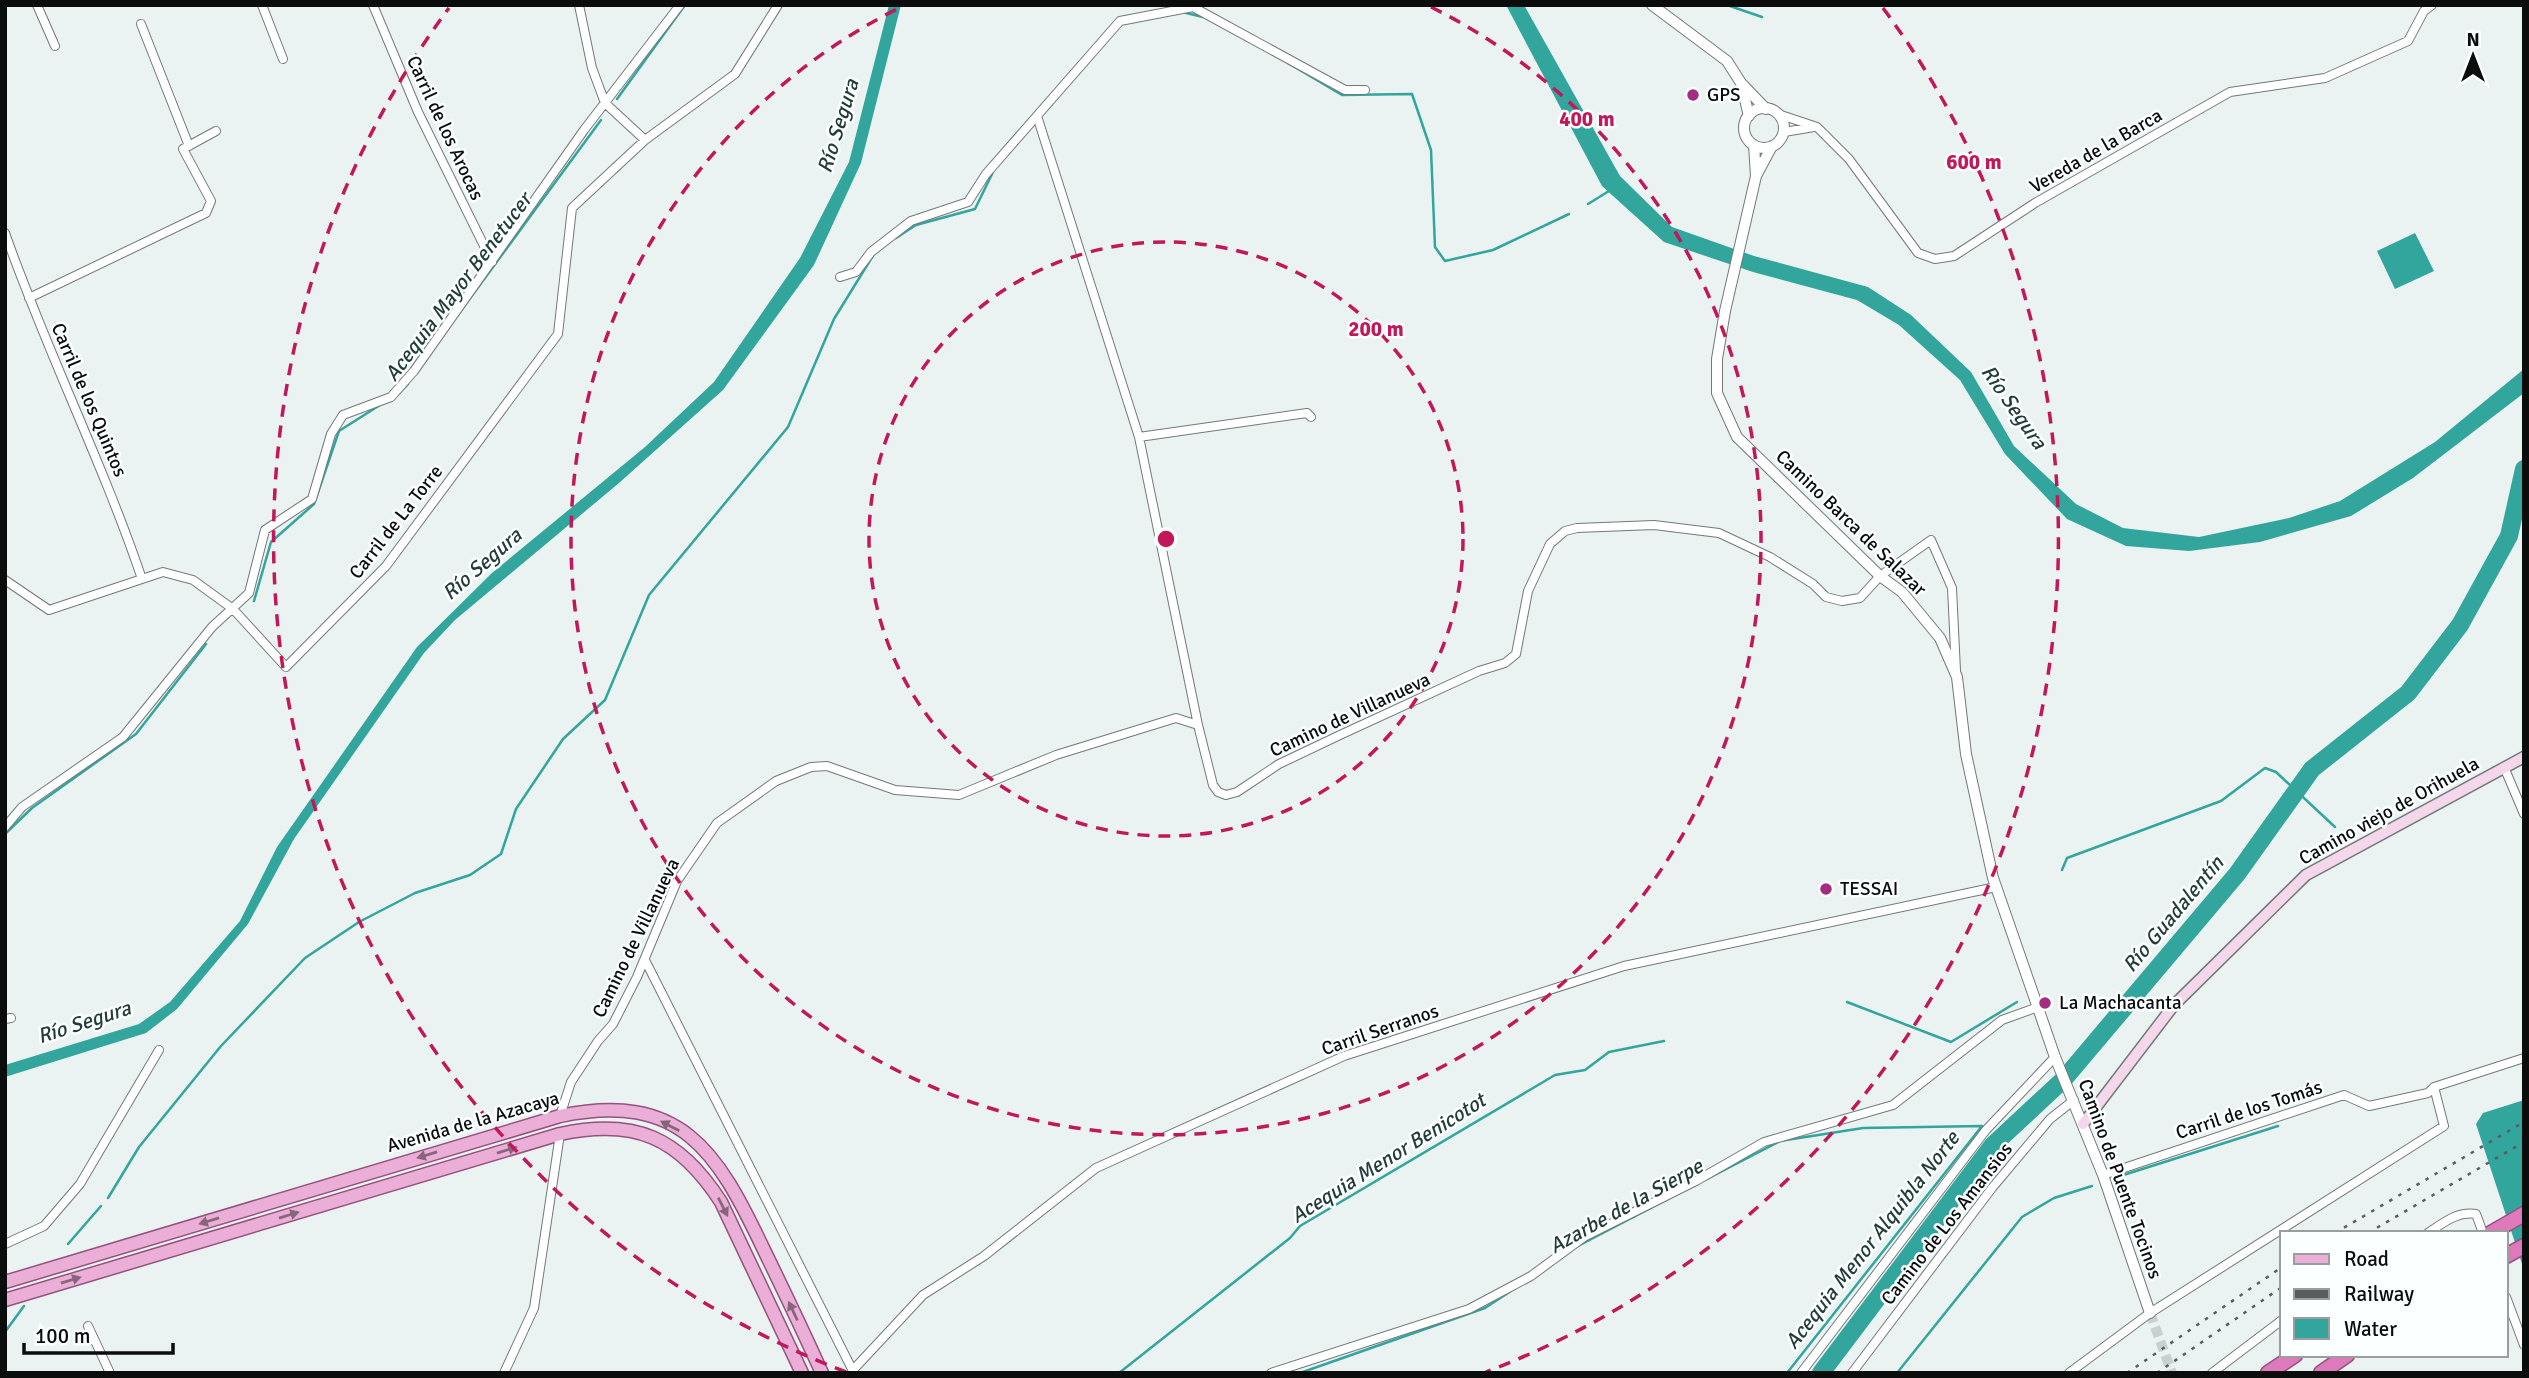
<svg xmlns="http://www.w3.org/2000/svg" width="2529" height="1378" font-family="Signika,sans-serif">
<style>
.water{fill:#32a69c}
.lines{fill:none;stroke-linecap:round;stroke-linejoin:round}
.stream{stroke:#32a69c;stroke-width:2.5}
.river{stroke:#32a69c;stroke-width:18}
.tertiary-tunnel{stroke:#c9d0d0;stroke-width:10;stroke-dasharray:10 5;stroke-linecap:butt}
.minor-casing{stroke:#727978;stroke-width:10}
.tertiary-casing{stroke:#727978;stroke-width:12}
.secondary-casing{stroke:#727978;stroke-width:13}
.primary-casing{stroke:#94537e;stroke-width:15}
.motorway-casing{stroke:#94537e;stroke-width:17}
.minor{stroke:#fff;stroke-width:8}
.tertiary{stroke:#fff;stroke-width:10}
.secondary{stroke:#f5d7eb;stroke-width:10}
.primary{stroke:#ebafd7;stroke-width:12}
.motorway{stroke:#de79bc;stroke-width:14}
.rail{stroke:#595e5d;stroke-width:2.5;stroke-dasharray:3.5 7;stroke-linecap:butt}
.oneway{fill:#86667c}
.ring{fill:none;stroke:#c2185b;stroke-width:3.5;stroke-dasharray:12 9}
.poi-dot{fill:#a42c83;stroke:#fcffff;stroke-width:2.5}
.labels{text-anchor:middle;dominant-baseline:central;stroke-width:5;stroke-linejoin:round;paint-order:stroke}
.poi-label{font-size:19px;fill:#0a0d0c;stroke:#fcffff;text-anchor:start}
.street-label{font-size:19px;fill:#0a0d0c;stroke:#fcffff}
.water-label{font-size:21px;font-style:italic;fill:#243d3a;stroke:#fcffff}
.centre{fill:#c2185b;stroke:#fcffff;stroke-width:3.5}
.ring-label{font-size:21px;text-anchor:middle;font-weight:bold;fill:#c2185b;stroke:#fcffff;stroke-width:5;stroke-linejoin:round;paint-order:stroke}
</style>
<rect width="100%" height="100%" fill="#ebf3f2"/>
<path class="water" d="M 889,5 L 901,5 L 861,163 L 814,265 L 723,390 L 619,483 L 455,620 L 424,653 L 294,839 L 248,924 L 177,1009 L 146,1033 L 5,1077 L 5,1065 L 139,1024 L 170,1002 L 240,921 L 277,847 L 417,647 L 492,573 L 645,447 L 714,382 L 800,258 L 849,162 Z
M 1506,5 L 1524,5 L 1620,176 L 1672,227 L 1754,256 L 1868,287 L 1911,315 L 1971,372 L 2014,446 L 2076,504 L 2123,528 L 2199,537 L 2289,518 L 2340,501 L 2435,442 L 2524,369 L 2524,393 L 2413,478 L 2351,516 L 2260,542 L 2189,551 L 2126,546 L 2067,519 L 2005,454 L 1960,380 L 1899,325 L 1857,300 L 1753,272 L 1664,242 L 1602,186 Z
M 2415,233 L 2434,271 L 2395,289 L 2377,251 Z
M 2524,1100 L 2524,1270 L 2476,1124 L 2483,1113 Z"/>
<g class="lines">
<path class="stream" d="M 1727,5 L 1762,17
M 1182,12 L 1203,17
M 1288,63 L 1342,95 L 1412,94 L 1431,150 L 1435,247 L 1445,261 L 1493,250 L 1569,214
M 617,99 L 685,5
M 1588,204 L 1609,191
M 896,238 L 916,225 L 975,209 L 993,172
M 457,316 L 601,120
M 398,394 L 408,384
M 254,601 L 271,542 L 314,504 L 339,431 L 380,405
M 5,834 L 32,808 L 136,734 L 206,644
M 2062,870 L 2067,858 L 2221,801 L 2265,768 L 2276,772 L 2335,827
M 1847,1002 L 1951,1042 L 2017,1002
M 2114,1178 L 2278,1126
M 1705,1180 L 1780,1141 L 1863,1128 L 1982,1126
M 108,1198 L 139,1147 L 221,1046 L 305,958 L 359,922 L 415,893 L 470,875 L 501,854 L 516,809 L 563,739 L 605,700 L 649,595 L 788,427 L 834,319 L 874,254
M 68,1244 L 101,1206
M 1578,1246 L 1668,1199
M 5,1332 L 24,1306
M 1119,1373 L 1290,1238 L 1300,1226 L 1555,1075 L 1585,1070 L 1609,1052 L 1664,1041
M 1300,1373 L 1485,1308 L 1511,1291
M 1787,1373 L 1982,1126
M 1897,1373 L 2022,1217 L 2054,1198 L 2092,1186"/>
<path class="river" d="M 1821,1373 L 1993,1145 L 2064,1079 L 2237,874 L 2312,769 L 2408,693 L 2460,625 L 2509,536 L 2524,469"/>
<path class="tertiary-tunnel" d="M 2150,1313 L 2172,1373"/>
<g class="minor-casing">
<path id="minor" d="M 37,5 L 55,46
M 262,5 L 283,59
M 373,5 L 418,112 L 492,262
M 579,5 L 592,68 L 605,103 L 645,140
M 141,24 L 189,146
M 1778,114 L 1817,127 L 1849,159 L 1918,253 L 1935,259 L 1954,256 L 2035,203 L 2230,92 L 2325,78 L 2408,41 L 2424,11 L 2432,5
M 1037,116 L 1139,437
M 1784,132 L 1814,127
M 5,233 C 46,350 102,461 142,579
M 840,277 L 856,272 L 871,252 L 911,221 L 968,202 L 986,174 L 1120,21 L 1193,7 L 1345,90 L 1365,90
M 29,298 L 206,213 L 211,201 L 183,149 L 216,131
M 5,580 L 49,610 L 163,572 L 193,580 L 233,609 L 286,667 L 386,566 L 558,334 L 572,208 L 645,140 L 735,74 L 778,5
M 1198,725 L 1139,437 L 1307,413 L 1311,417
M 2504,767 L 2524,814
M 5,827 L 22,807 L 123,737 L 212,627 L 249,593 L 265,530 L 312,499 L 331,434 L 343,415 L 391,397 L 414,371 L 584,130 L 680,5
M 645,960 L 854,1373
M 5,1019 L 11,1018
M 560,1116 L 571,1082 L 598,1041 L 613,1024 L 637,977 L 677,881 L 717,823 L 776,781 L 811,767 L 827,766 L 895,790 L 959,795 L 1056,755 L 1176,718 L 1198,725 L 1213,785 L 1218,792 L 1226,795 L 1237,792 L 1279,764 L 1340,735 L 1479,671 L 1505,663 L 1516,654 L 1528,591 L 1550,544 L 1565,531 L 1577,528 L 1654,525 L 1719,533 L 1770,557 L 1813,584 L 1826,597 L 1842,601 L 1860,598 L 1880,576 L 1931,540 L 1952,588 L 1956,671
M 2103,1175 L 2344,1095 L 2369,1106 L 2428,1093 L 2434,1087 L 2524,1058
M 2428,1233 C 2443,1223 2457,1211 2476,1214 L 2483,1233
M 5,1244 L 44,1226 L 80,1184 L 159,1050
M 2506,1297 L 2524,1345
M 88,1326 L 110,1373
M 853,1370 L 923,1295 L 984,1256 L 1096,1168 L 1344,1056 L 1624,966 L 1996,887
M 504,1373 L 534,1308 L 560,1134
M 1271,1373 L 1469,1309 L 1531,1276 L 1584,1237 L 1696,1181 L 1764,1142 L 1893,1105 L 2002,1020 L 2038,1007
M 1801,1373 L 1986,1130 L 2055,1057
M 1852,1373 L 1992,1188 L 2050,1119 L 2074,1100
M 2069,1373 L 2150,1313 L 2444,1126 L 2434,1087
M 2212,1373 L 2282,1320"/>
</g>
<g class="tertiary-casing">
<path id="tertiary" d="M 1652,5 L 1727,61 L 1741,83 L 1766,109
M 1741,83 L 1749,116
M1744 128a20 20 0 1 1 40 0a20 20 0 1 1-40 0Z
M 1754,145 L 1756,176 L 1725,311 L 1717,359 L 1717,393 L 1737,437 L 1880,576 L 1902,592 L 1940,638 L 1957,677 L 1966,754 L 1993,878 L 2055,1057 L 2103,1175 L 2150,1313
M 1756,176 L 1772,146"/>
</g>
<g class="secondary-casing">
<path id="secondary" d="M 2083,1124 L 2174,1005 L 2306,875 L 2524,757"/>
</g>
<g class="primary-casing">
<path id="primary" d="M 5,1282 L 560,1116 C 681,1091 717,1151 763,1248 C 783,1289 803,1331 822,1373
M 5,1300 L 560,1134 C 635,1118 679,1137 721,1202 L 802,1373"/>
</g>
<g class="motorway-casing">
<path id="motorway" d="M 2491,1233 L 2524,1214
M 2506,1256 L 2524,1246
M 2268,1373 L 2295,1355
M 2321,1373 L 2347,1355"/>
</g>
<use href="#minor" class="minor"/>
<use href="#tertiary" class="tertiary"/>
<use href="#secondary" class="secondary"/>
<use href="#primary" class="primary"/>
<use href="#motorway" class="motorway"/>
<path class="rail" d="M 2335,1233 L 2524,1122
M 2368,1233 L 2524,1142
M 2127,1373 L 2282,1267
M 2157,1373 L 2282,1287"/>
</g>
<defs><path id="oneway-solid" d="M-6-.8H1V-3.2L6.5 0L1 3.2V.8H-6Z" transform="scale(1.75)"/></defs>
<g class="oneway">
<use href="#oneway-solid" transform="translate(670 1126) rotate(-153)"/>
<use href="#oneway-solid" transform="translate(507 1150) rotate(-17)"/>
<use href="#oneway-solid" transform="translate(427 1155) rotate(163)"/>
<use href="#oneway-solid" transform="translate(723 1207) rotate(63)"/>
<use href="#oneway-solid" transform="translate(289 1215) rotate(-17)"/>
<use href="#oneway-solid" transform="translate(209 1221) rotate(163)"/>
<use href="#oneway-solid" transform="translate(71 1280) rotate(-17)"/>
<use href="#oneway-solid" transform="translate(793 1311) rotate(-115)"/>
</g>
<g class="ring">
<circle cx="1166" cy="539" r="297"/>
<path d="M1431 7A595 595 0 1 1 901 7"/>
<path d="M846 1372A892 892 0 0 1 449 8M1883 8A892 892 0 0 1 1486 1372"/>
</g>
<g class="poi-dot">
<circle cx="1693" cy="95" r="7"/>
<circle cx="1826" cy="889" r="7"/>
<circle cx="2045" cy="1003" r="7"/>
</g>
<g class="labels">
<g class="poi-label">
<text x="1707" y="95">GPS</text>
<text x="1840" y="889">TESSAI</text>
<text x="2059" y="1003">La Machacanta</text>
</g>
<g class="street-label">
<text transform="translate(445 128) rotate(65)">Carril de los Arocas</text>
<text transform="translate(2096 151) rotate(-30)">Vereda de la Barca</text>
<text transform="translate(89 400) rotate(67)">Carril de los Quintos</text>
<text transform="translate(396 522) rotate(-52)">Carril de La Torre</text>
<text transform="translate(1851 523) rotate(44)">Camino Barca de Salazar</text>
<text transform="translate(1350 715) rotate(-25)">Camino de Villanueva</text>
<text transform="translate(2389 811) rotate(-29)">Camino viejo de Orihuela</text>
<text transform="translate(636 938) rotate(-64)">Camino de Villanueva</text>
<text transform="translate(1380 1030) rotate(-19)">Carril Serranos</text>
<text transform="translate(2249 1110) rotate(-18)">Carril de los Tomás</text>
<text transform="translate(473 1122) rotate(-16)">Avenida de la Azacaya</text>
<text transform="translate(2120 1179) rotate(70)">Camino de Puente Tocinos</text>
<text transform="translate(1947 1224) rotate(-52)">Camino de Los Amansios</text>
</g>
<g class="water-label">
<text transform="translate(838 126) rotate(-73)">Río Segura</text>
<text transform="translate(458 287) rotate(-53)">Acequia Mayor Benetucer</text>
<text transform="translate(2014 407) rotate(55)">Río Segura</text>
<text transform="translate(482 564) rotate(-41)">Río Segura</text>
<text transform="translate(2173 914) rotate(-50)">Río Guadalentín</text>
<text transform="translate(84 1022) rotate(-18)">Río Segura</text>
<text transform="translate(1388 1158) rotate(-32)">Acequia Menor Benicotot</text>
<text transform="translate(1626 1206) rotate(-29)">Azarbe de la Sierpe</text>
<text transform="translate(1872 1240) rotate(-52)">Acequia Menor Alquibla Norte</text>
</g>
</g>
<circle cx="1166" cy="539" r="10" class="centre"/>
<g class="ring-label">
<text x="1587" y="126">400 m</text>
<text x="1974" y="169">600 m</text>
<text x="1376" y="336">200 m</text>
</g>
<rect width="2529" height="1378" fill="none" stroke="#0a0d0c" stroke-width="14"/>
<rect x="2280" y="1231" width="228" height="126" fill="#fcffff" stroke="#9b9e9e" stroke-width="2"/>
<rect x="2294" y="1254" width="35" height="10" fill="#ebafd7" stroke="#9b9e9e" stroke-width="2"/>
<text x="2344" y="1266" font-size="21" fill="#0a0d0c">Road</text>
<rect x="2294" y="1289" width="35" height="10" fill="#595e5d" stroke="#9b9e9e" stroke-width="2"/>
<text x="2344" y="1301" font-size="21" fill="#0a0d0c">Railway</text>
<rect x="2294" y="1318" width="35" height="21" fill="#32a69c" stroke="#9b9e9e" stroke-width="2"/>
<text x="2344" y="1336" font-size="21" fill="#0a0d0c">Water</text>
<g transform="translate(2473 56)" stroke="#fcffff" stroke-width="5" paint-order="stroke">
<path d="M0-5L12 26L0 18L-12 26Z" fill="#0a0d0c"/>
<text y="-10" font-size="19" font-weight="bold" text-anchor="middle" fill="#0a0d0c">N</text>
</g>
<path d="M24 1343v10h149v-10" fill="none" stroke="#0a0d0c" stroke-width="3.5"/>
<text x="35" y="1343" font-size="21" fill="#0a0d0c" stroke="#fcffff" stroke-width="5" paint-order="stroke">100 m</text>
</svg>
